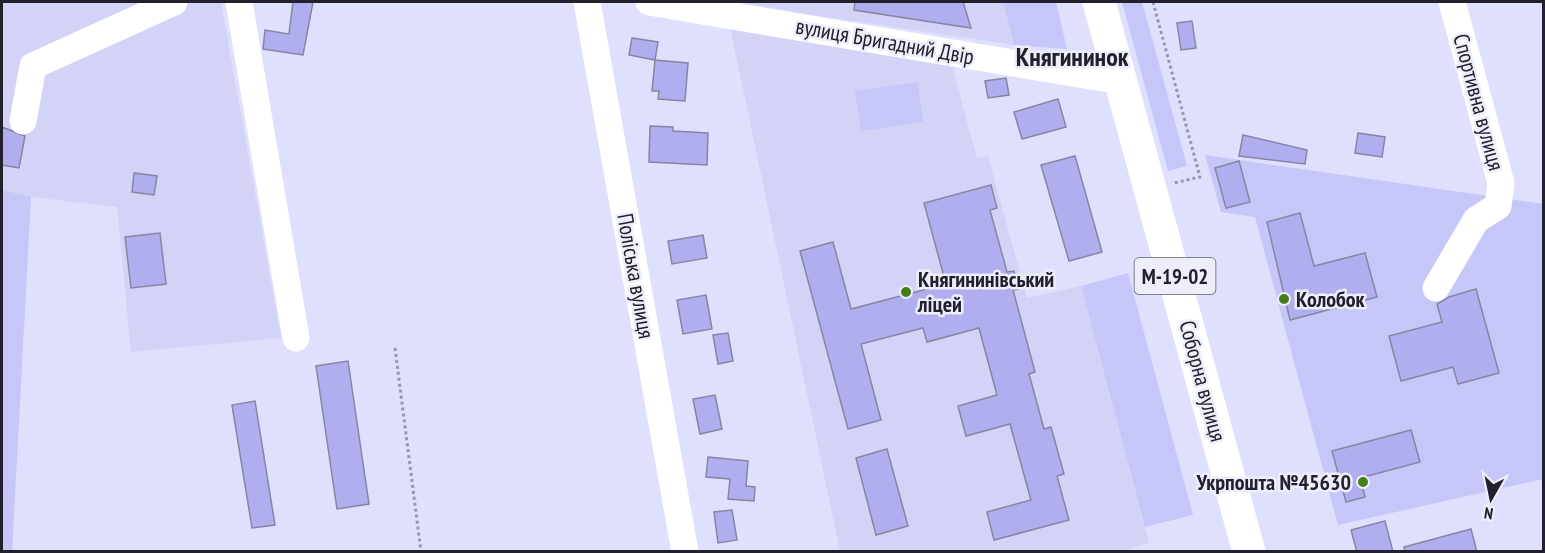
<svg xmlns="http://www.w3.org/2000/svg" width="1545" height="553" font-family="'PT Sans Narrow',sans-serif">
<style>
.built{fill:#d3d3f8}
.green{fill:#c6c6f8}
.building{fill:#b0aeee;stroke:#8686a2;stroke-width:1.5}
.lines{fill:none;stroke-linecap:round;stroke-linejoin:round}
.path{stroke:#9796ae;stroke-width:3;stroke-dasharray:3 3;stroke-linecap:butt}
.minor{stroke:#fff;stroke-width:27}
.major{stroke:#fff;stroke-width:33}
.poi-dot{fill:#447e19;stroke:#eeeefb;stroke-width:2}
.labels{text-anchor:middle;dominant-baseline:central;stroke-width:5;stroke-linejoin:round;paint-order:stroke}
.shield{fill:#eeeefb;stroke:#5e5e6a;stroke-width:1.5}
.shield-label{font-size:21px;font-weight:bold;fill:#21202c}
.street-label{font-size:22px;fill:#21202c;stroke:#eeeefb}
.poi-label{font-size:22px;font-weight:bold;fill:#21202c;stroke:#eeeefb;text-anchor:start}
.quarter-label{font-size:26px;font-weight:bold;fill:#21202c;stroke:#eeeefb}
</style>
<rect width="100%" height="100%" fill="#dfdffe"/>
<path class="built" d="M 2,2 L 221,2 L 281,338 L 131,352 L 117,207 L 31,197 L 2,190 Z
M 739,2 L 1003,2 L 1014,45 L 820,16 Z
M 730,27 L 952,66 L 977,158 L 988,156 L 1027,298 L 1081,286 L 1149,543 L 1117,552 L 840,551 Z"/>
<path class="green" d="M 1003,2 L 1056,2 L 1067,49 L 1014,45 Z
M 1122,2 L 1142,2 L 1187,166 L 1168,171 Z
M 918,82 L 923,122 L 861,131 L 855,91 Z
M 1205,155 L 1543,204 L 1543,479 L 1338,525 L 1255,217 L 1221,212 Z
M 2,190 L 31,197 L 12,552 L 2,551 Z
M 1128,273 L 1193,515 L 1145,527 L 1081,286 Z"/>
<path class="building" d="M 293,2 L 313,2 L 303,55 L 263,49 L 265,30 L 289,34 Z
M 855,2 L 963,2 L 971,28 L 854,10 Z
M 1192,21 L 1196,48 L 1181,50 L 1177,23 Z
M 632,38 L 658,42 L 655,60 L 629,55 Z
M 655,60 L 688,63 L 685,101 L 658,99 L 659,91 L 652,91 Z
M 1006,78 L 1009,95 L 988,98 L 985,81 Z
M 1058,99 L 1066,127 L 1022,139 L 1014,112 Z
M 650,126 L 673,127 L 673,131 L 708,133 L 707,165 L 649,162 Z
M 2,127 L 25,136 L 19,168 L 2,165 Z
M 1358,133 L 1385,137 L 1382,157 L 1355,153 Z
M 1243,135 L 1307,150 L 1305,164 L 1239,156 Z
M 1075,156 L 1102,252 L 1069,261 L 1041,165 Z
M 1239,161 L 1250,202 L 1226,208 L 1215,168 Z
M 134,173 L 157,176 L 154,195 L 132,192 Z
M 991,185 L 997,208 L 990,210 L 1007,272 L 1014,271 L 1019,289 L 1013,290 L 1035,372 L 1029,374 L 1044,429 L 1051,427 L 1064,474 L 1057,476 L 1069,520 L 994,540 L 987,512 L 1031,500 L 1010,424 L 966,436 L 958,406 L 997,395 L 979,328 L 927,342 L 923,328 L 861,344 L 881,420 L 848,429 L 800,251 L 833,242 L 851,309 L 946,284 L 924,203 Z
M 1300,213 L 1314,266 L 1365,253 L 1377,297 L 1290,320 L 1267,222 Z
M 160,233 L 166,284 L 131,288 L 125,237 Z
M 703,235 L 707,258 L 672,264 L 668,241 Z
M 1476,289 L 1499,373 L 1458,384 L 1453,367 L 1401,381 L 1389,336 L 1442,322 L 1437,304 L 1449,297 Z
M 706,295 L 712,329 L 683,334 L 677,300 Z
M 728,333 L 733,361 L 718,364 L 713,335 Z
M 348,361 L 369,504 L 337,509 L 316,366 Z
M 715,395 L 722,429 L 700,434 L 693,399 Z
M 255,401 L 275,525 L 252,528 L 232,405 Z
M 1411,430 L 1420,462 L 1360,478 L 1365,497 L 1346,502 L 1332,451 Z
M 887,449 L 908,526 L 876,535 L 856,458 Z
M 708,457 L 748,461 L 746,486 L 755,487 L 754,501 L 728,499 L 730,479 L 706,477 Z
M 732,510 L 737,540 L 718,543 L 714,512 Z
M 1385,521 L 1393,552 L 1357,552 L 1351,530 Z
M 1471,529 L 1477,552 L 1405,552 L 1404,547 Z"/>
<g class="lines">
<path class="path" d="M 1153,2 L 1200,177 L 1174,183
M 395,348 L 421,552"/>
<path class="minor" d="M 239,2 L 296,338
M 587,2 L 685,552
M 649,2 L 1120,81
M 23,121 L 33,66 L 174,2
M 1436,288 L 1476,220 L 1498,206 L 1501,183 L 1452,2"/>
<path class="major" d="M 1099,2 L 1249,552"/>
</g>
<g class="poi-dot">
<circle cx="906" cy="292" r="6"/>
<circle cx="1284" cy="299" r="6"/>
<circle cx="1363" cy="482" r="6"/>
</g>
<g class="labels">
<rect class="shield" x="1134.5" y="258" width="81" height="36" rx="4.5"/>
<g class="shield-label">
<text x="1175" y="276">М-19-02</text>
</g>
<g class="street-label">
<text transform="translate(885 41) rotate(10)">вулиця Бригадний Двір</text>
<text transform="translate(1479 102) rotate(75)">Спортивна вулиця</text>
<text transform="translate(636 276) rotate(80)">Поліська вулиця</text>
<text transform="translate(1203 381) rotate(75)">Соборна вулиця</text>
</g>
<g class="poi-label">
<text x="918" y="279">Княгининівський<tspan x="918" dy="25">ліцей</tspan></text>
<text x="1296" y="299">Колобок</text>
<text x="1351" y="482" text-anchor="end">Укрпошта №45630</text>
</g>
<g class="quarter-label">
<text x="1072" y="56">Княгининок</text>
</g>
</g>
<rect width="1545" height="553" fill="none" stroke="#21202c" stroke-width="6"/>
<g transform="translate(1491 499) rotate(189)" stroke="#eeeefb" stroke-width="4.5" paint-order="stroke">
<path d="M0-4.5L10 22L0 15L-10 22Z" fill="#21202c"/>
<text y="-9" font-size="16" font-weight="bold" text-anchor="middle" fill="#21202c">N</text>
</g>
</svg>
